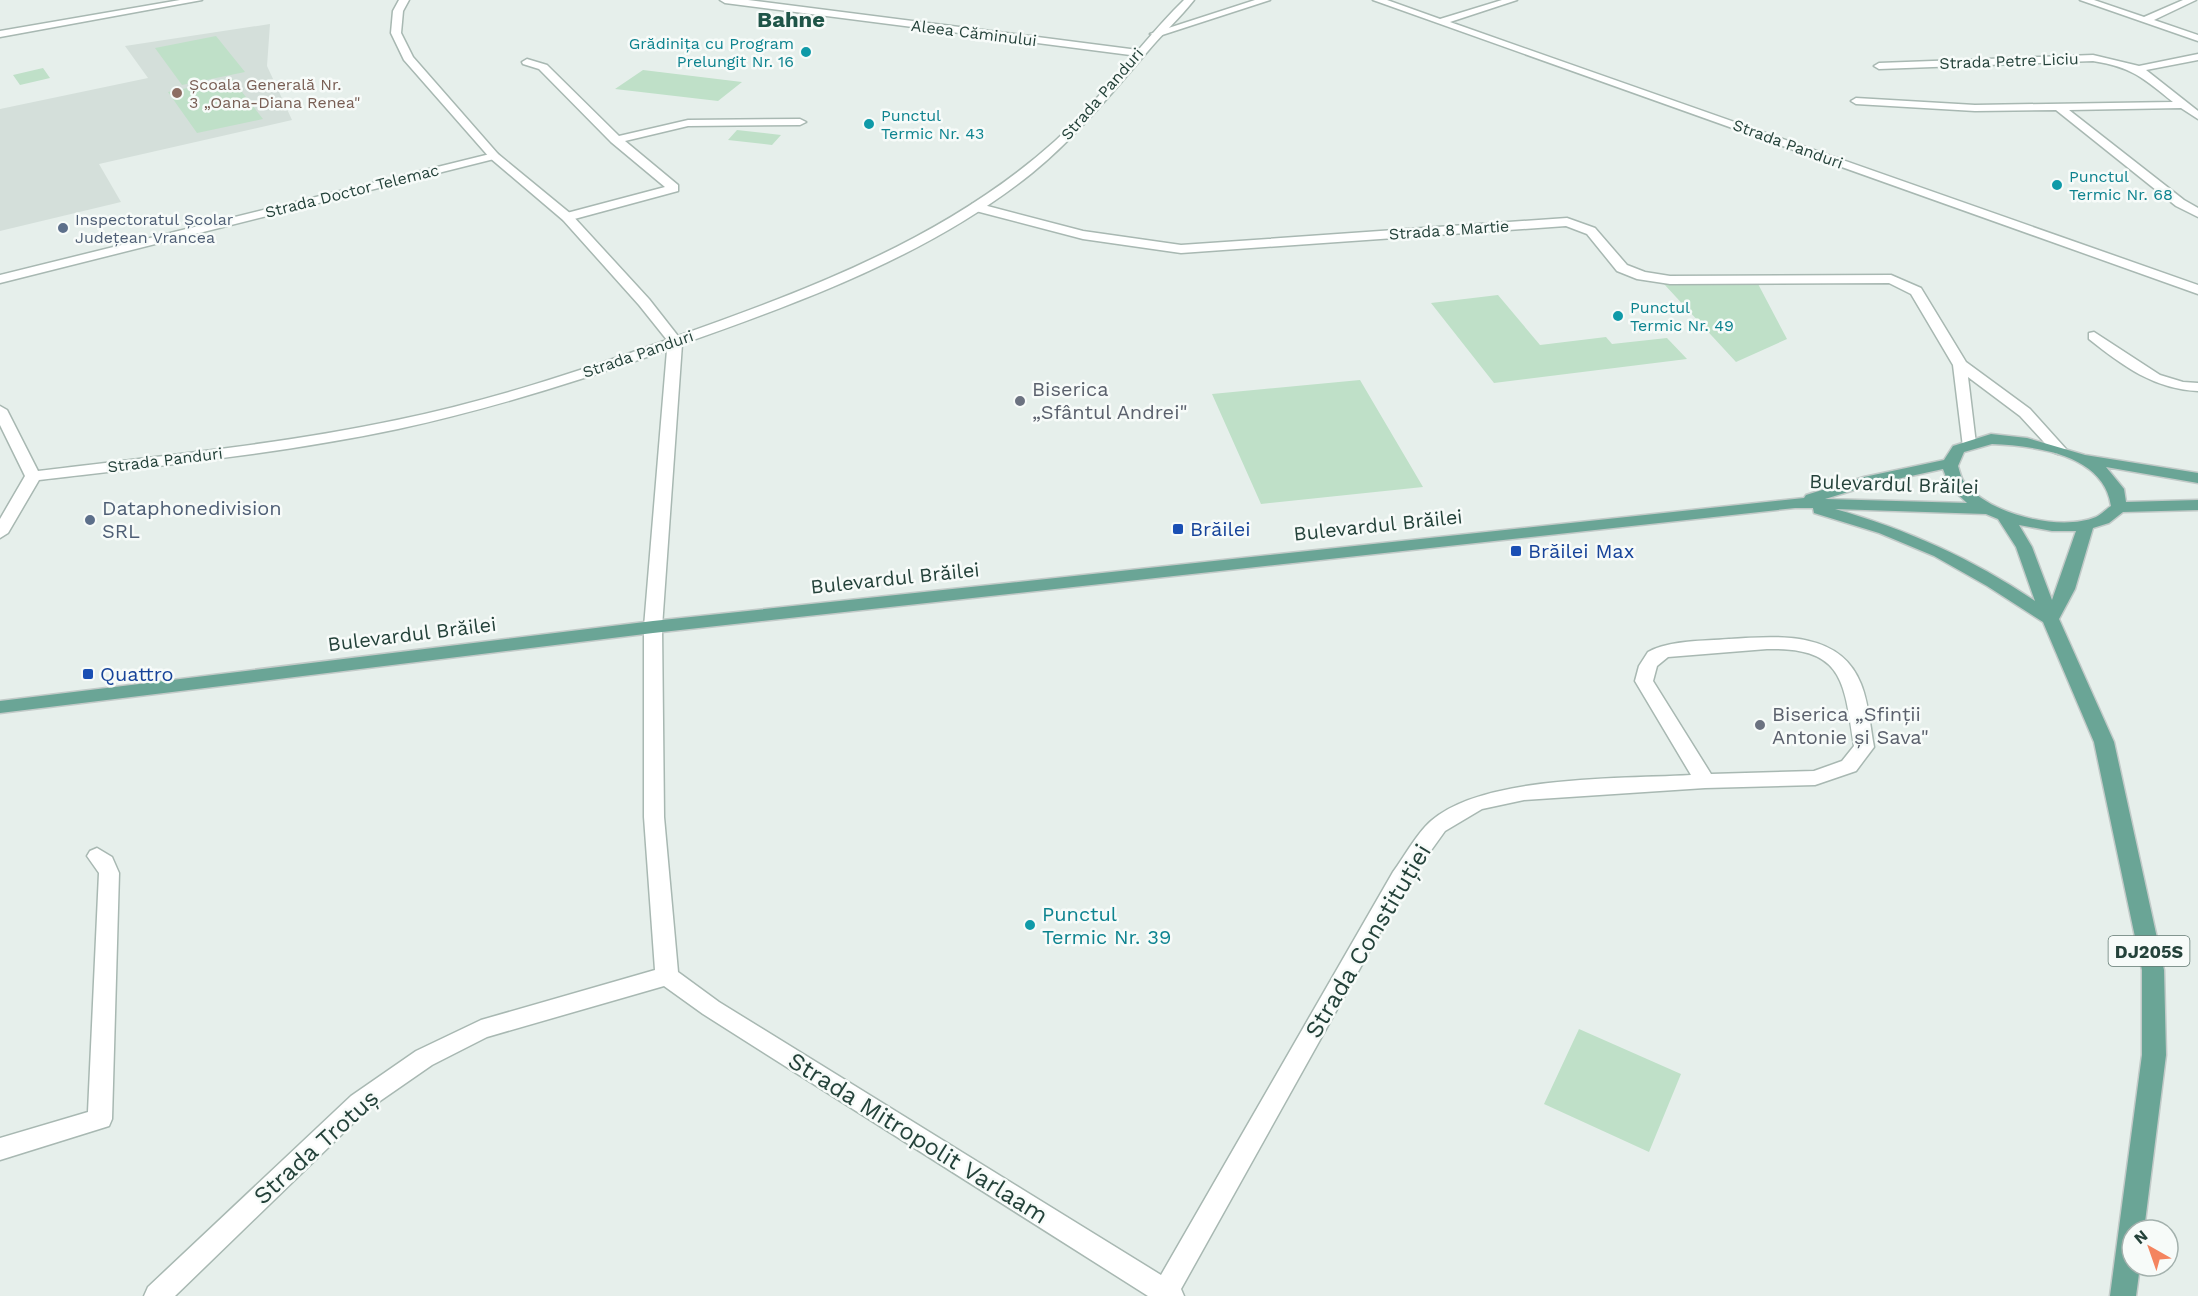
<svg xmlns="http://www.w3.org/2000/svg" width="2198" height="1296" font-family="'Work Sans',sans-serif">
<style>
.built{fill:#d4dfda}
.green{fill:#bfe0c8}
.lines{fill:none;stroke-linecap:round;stroke-linejoin:round}
.minor-casing{stroke:#a8b8b2;stroke-width:3}
.tertiary-casing{stroke:#a8b8b2;stroke-width:3}
.primary-casing{stroke:#c2cac8;stroke-width:3}
.minor{fill:#fff;fill-rule:evenodd}
.tertiary{fill:#fff;fill-rule:evenodd}
.primary{fill:#6aa596;fill-rule:evenodd}
.culture-dot{fill:#0f9aa8;stroke:#f7fbf9;stroke-width:2}
.education-dot{fill:#8d6e63;stroke:#f7fbf9;stroke-width:2}
.service-dot{fill:#5c6f8a;stroke:#f7fbf9;stroke-width:2}
.worship-dot{fill:#6b7280;stroke:#f7fbf9;stroke-width:2}
.transit-dot{fill:#1a4fb4;stroke:#f7fbf9;stroke-width:2}
.labels{text-anchor:middle;dominant-baseline:central;stroke-width:5;stroke-linejoin:round;paint-order:stroke}
.far-street-label{font-size:16px;fill:#24423a;stroke:#f7fbf9}
.far-culture-label{font-size:16px;fill:#0d838f;stroke:#f7fbf9;text-anchor:start}
.far-education-label{font-size:16px;fill:#785e54;stroke:#f7fbf9;text-anchor:start}
.far-service-label{font-size:16px;fill:#4e5e75;stroke:#f7fbf9;text-anchor:start}
.shield{fill:#f7fbf9;stroke:#637a73;stroke-width:1.5}
.shield-label{font-size:18px;font-weight:bold;fill:#24423a}
.worship-label{font-size:20px;fill:#5b616d;stroke:#f7fbf9;text-anchor:start}
.street-label{font-size:20px;fill:#24423a;stroke:#f7fbf9}
.service-label{font-size:20px;fill:#4e5e75;stroke:#f7fbf9;text-anchor:start}
.transit-label{font-size:20px;fill:#164399;stroke:#f7fbf9;text-anchor:start}
.culture-label{font-size:20px;fill:#0d838f;stroke:#f7fbf9;text-anchor:start}
.far-district-label{font-size:22px;font-weight:bold;fill:#1f5548;stroke:#f7fbf9}
.near-street-label{font-size:24px;fill:#24423a;stroke:#f7fbf9}
</style>
<rect width="100%" height="100%" fill="#e6efeb"/>
<path class="built" d="M 270,24 L 267,66 L 292,120 L 99,164 L 121,202 L 0,231 L 0,109 L 148,78 L 125,46 Z"/>
<path class="green" d="M 216,36 L 245,72 L 182,85 L 155,48 Z
M 43,68 L 50,78 L 20,85 L 13,75 Z
M 643,70 L 742,82 L 718,101 L 615,89 Z
M 232,79 L 263,119 L 197,133 L 168,92 Z
M 737,130 L 781,135 L 772,145 L 728,140 Z
M 1757,282 L 1787,339 L 1736,362 L 1664,284 Z
M 1498,295 L 1540,345 L 1606,337 L 1612,344 L 1667,338 L 1687,359 L 1494,383 L 1431,303 Z
M 1360,380 L 1423,487 L 1261,504 L 1212,394 Z
M 1579,1029 L 1681,1074 L 1649,1152 L 1544,1104 Z"/>
<g class="lines">
<g class="minor-casing">
<path id="minor" d="M 720,0 L 748,0 L 1138,50 L 1143,53 L 1138,56 L 725,3 Z
M 1255,0 L 1270,0 L 1159,36 L 1150,34 Z
M 1373,0 L 1387,0 L 1440,19 L 1502,0 L 1517,0 L 1450,22 L 2198,285 L 2198,294 Z
M 2080,0 L 2094,0 L 2144,17 L 2183,0 L 2196,0 L 2154,20 L 2198,35 L 2198,41 Z
M 2198,54 L 2198,60 L 2146,70 L 2198,111 L 2198,119 L 2181,108 L 2069,110 L 2184,200 L 2198,208 L 2198,217 L 2176,206 L 2056,110 L 1975,111 L 1856,104 L 1851,101 L 1856,98 L 1975,105 L 2173,102 C 2143,78 2132,67 2093,61 L 1879,69 L 1874,66 L 1879,63 L 2093,55 L 2139,66 Z
M 527,59 L 547,65 L 619,136 L 688,120 L 800,119 L 806,122 L 800,125 L 688,126 L 625,141 L 678,185 L 678,191 L 567,221 L 563,220 L 563,214 L 665,187 L 611,142 L 539,69 L 523,64 L 522,62 Z
M 494,153 L 498,154 L 498,158 L 0,283 L 0,275 Z
M 976,203 L 1083,231 L 1181,245 L 1567,218 L 1595,228 L 1627,265 L 1645,272 L 1670,276 L 1891,275 L 1921,288 L 1966,362 L 2030,409 L 2066,449 L 2058,454 L 2053,452 L 2020,416 L 1968,377 L 1976,444 L 1973,447 L 1963,447 L 1953,365 L 1911,294 L 1889,283 L 1670,284 L 1637,279 L 1617,271 L 1587,234 L 1566,226 L 1181,253 L 1083,239 L 972,210 L 972,204 Z
M 2094,332 L 2160,375 L 2183,382 L 2198,383 L 2198,391 C 2154,389 2123,366 2089,339 L 2089,333 Z
M 653,621 L 662,627 L 664,817 L 678,972 L 719,1002 L 1161,1275 L 1393,872 C 1405,856 1416,834 1431,821 C 1483,775 1623,779 1691,775 L 1635,681 L 1639,666 L 1648,652 C 1670,640 1704,641 1729,639 C 1777,636 1840,630 1861,684 C 1869,704 1870,726 1874,747 L 1856,771 L 1815,785 L 1705,788 L 1524,800 L 1482,809 L 1445,831 L 1407,884 L 1181,1289 L 1184,1296 L 1148,1296 L 703,1014 L 664,986 L 487,1037 L 432,1065 L 367,1110 L 175,1296 L 144,1296 L 148,1287 L 351,1096 L 416,1051 L 481,1020 L 655,970 L 644,817 L 644,627 ZM 1767,649 C 1844,647 1844,682 1854,746 L 1842,761 L 1814,771 L 1711,774 L 1653,681 L 1657,666 L 1668,657 Z
M 97,848 L 112,857 L 119,873 L 112,1119 L 109,1126 L 0,1160 L 0,1138 L 88,1112 L 99,873 L 87,856 L 90,851 Z"/>
</g>
<g class="tertiary-casing">
<path id="tertiary" d="M 180,0 L 202,0 L 0,37 L 0,31 Z
M 399,0 L 409,0 L 403,11 L 401,33 L 413,57 L 498,154 L 571,214 L 649,299 L 678,336 C 811,289 948,237 1055,141 C 1099,101 1133,53 1174,10 L 1184,0 L 1194,0 C 1180,18 1163,33 1148,51 C 1111,94 1076,137 1032,173 C 930,255 803,301 682,344 L 662,627 L 659,631 L 647,631 L 644,627 L 667,350 C 579,381 490,409 398,429 C 279,454 158,466 39,480 L 8,533 L 0,538 L 0,519 L 25,476 L 0,425 L 0,406 L 7,410 L 38,471 C 158,456 279,445 397,420 C 489,401 578,372 667,340 L 639,305 L 563,220 L 490,158 L 404,60 L 391,33 L 393,11 Z"/>
</g>
<g class="primary-casing">
<path id="primary" d="M 1991,434 L 2027,438 L 2085,455 L 2198,473 L 2198,483 L 2106,467 L 2124,489 L 2126,502 L 2198,500 L 2198,510 L 2123,512 L 2109,523 L 2093,528 L 2075,589 L 2059,619 L 2114,742 L 2164,970 L 2166,1055 L 2144,1230 L 2132,1230 L 2132,1266 L 2140,1266 L 2136,1296 L 2110,1296 L 2142,1055 L 2142,970 L 2094,742 L 2043,622 L 1987,586 L 1934,556 L 1879,533 L 1814,513 L 1813,508 L 1795,508 L 653,633 L 0,713 L 0,701 L 653,621 L 1804,498 L 1806,495 L 1864,477 L 1944,460 L 1953,446 ZM 1992,444 C 2035,446 2104,454 2111,506 C 2106,509 2101,515 2096,517 C 2060,532 1988,514 1965,483 C 1961,479 1960,472 1958,466 L 1964,452 ZM 1943,469 L 1950,487 L 1967,503 L 1825,499 L 1874,484 ZM 1835,509 L 1986,514 L 1998,519 L 2016,547 L 2035,601 C 1973,559 1906,529 1835,509 ZM 2019,525 L 2052,531 L 2076,531 L 2052,600 L 2032,547 Z"/>
</g>
<use href="#minor" class="minor"/>
<use href="#tertiary" class="tertiary"/>
<use href="#primary" class="primary"/>
</g>
<g class="culture-dot">
<circle cx="806" cy="52" r="6"/>
<circle cx="869" cy="124" r="6"/>
<circle cx="2057" cy="185" r="6"/>
<circle cx="1618" cy="316" r="6"/>
<circle cx="1030" cy="925" r="6"/>
</g>
<circle class="education-dot" cx="177" cy="93" r="6"/>
<g class="service-dot">
<circle cx="63" cy="228" r="6"/>
<circle cx="90" cy="520" r="6"/>
</g>
<g class="worship-dot">
<circle cx="1020" cy="401" r="6"/>
<circle cx="1760" cy="725" r="6"/>
</g>
<g class="transit-dot">
<rect x="1172" y="523" width="12" height="12" rx="3"/>
<rect x="1510" y="545" width="12" height="12" rx="3"/>
<rect x="82" y="668" width="12" height="12" rx="3"/>
</g>
<g class="labels">
<g class="far-street-label">
<text transform="translate(974 33) rotate(7)">Aleea Căminului</text>
<text transform="translate(2009 61) rotate(-2)">Strada Petre Liciu</text>
<text transform="translate(1102 94) rotate(-49)">Strada Panduri</text>
<text transform="translate(1788 144) rotate(20)">Strada Panduri</text>
<text transform="translate(352 191) rotate(-14)">Strada Doctor Telemac</text>
<text transform="translate(1449 230) rotate(-4)">Strada 8 Martie</text>
<text transform="translate(638 354) rotate(-19)">Strada Panduri</text>
<text transform="translate(165 460) rotate(-7)">Strada Panduri</text>
</g>
<g class="far-culture-label">
<text x="794" y="43" text-anchor="end">Grădinița cu Program<tspan x="794" dy="18">Prelungit Nr. 16</tspan></text>
<text x="881" y="115">Punctul<tspan x="881" dy="18">Termic Nr. 43</tspan></text>
<text x="2069" y="176">Punctul<tspan x="2069" dy="18">Termic Nr. 68</tspan></text>
<text x="1630" y="307">Punctul<tspan x="1630" dy="18">Termic Nr. 49</tspan></text>
</g>
<g class="far-education-label">
<text x="189" y="84">Școala Generală Nr.<tspan x="189" dy="18">3 „Oana-Diana Renea"</tspan></text>
</g>
<g class="far-service-label">
<text x="75" y="219">Inspectoratul Școlar<tspan x="75" dy="18">Județean Vrancea</tspan></text>
</g>
<rect class="shield" x="2108.5" y="936" width="81" height="30" rx="4.5"/>
<g class="shield-label">
<text x="2149" y="951">DJ205S</text>
</g>
<g class="worship-label">
<text x="1032" y="389">Biserica<tspan x="1032" dy="23">„Sfântul Andrei"</tspan></text>
<text x="1772" y="714">Biserica „Sfinții<tspan x="1772" dy="23">Antonie și Sava"</tspan></text>
</g>
<g class="street-label">
<text transform="translate(1894 484) rotate(2)">Bulevardul Brăilei</text>
<text transform="translate(1378 525) rotate(-6)">Bulevardul Brăilei</text>
<text transform="translate(895 578) rotate(-6)">Bulevardul Brăilei</text>
<text transform="translate(412 634) rotate(-7)">Bulevardul Brăilei</text>
</g>
<g class="service-label">
<text x="102" y="508">Dataphonedivision<tspan x="102" dy="23">SRL</tspan></text>
</g>
<g class="transit-label">
<text x="1190" y="529">Brăilei</text>
<text x="1528" y="551">Brăilei Max</text>
<text x="100" y="674">Quattro</text>
</g>
<g class="culture-label">
<text x="1042" y="914">Punctul<tspan x="1042" dy="23">Termic Nr. 39</tspan></text>
</g>
<g class="far-district-label">
<text x="791" y="19">Bahne</text>
</g>
<g class="near-street-label">
<text transform="translate(1368 941) rotate(-59)">Strada Constituției</text>
<text transform="translate(918 1138) rotate(32)">Strada Mitropolit Varlaam</text>
<text transform="translate(316 1147) rotate(-42)">Strada Trotuș</text>
</g>
</g>
<g transform="translate(2150 1248) rotate(320)"><circle r="28" fill="#f7fbf9" stroke="#a3b1ad" stroke-width="1.5"/>
<path d="M0-4.5L10 22L0 15L-10 22Z" fill="#f4845f"/>
<text y="-9" font-size="16" font-weight="bold" text-anchor="middle" fill="#24423a">N</text>
</g>
</svg>
